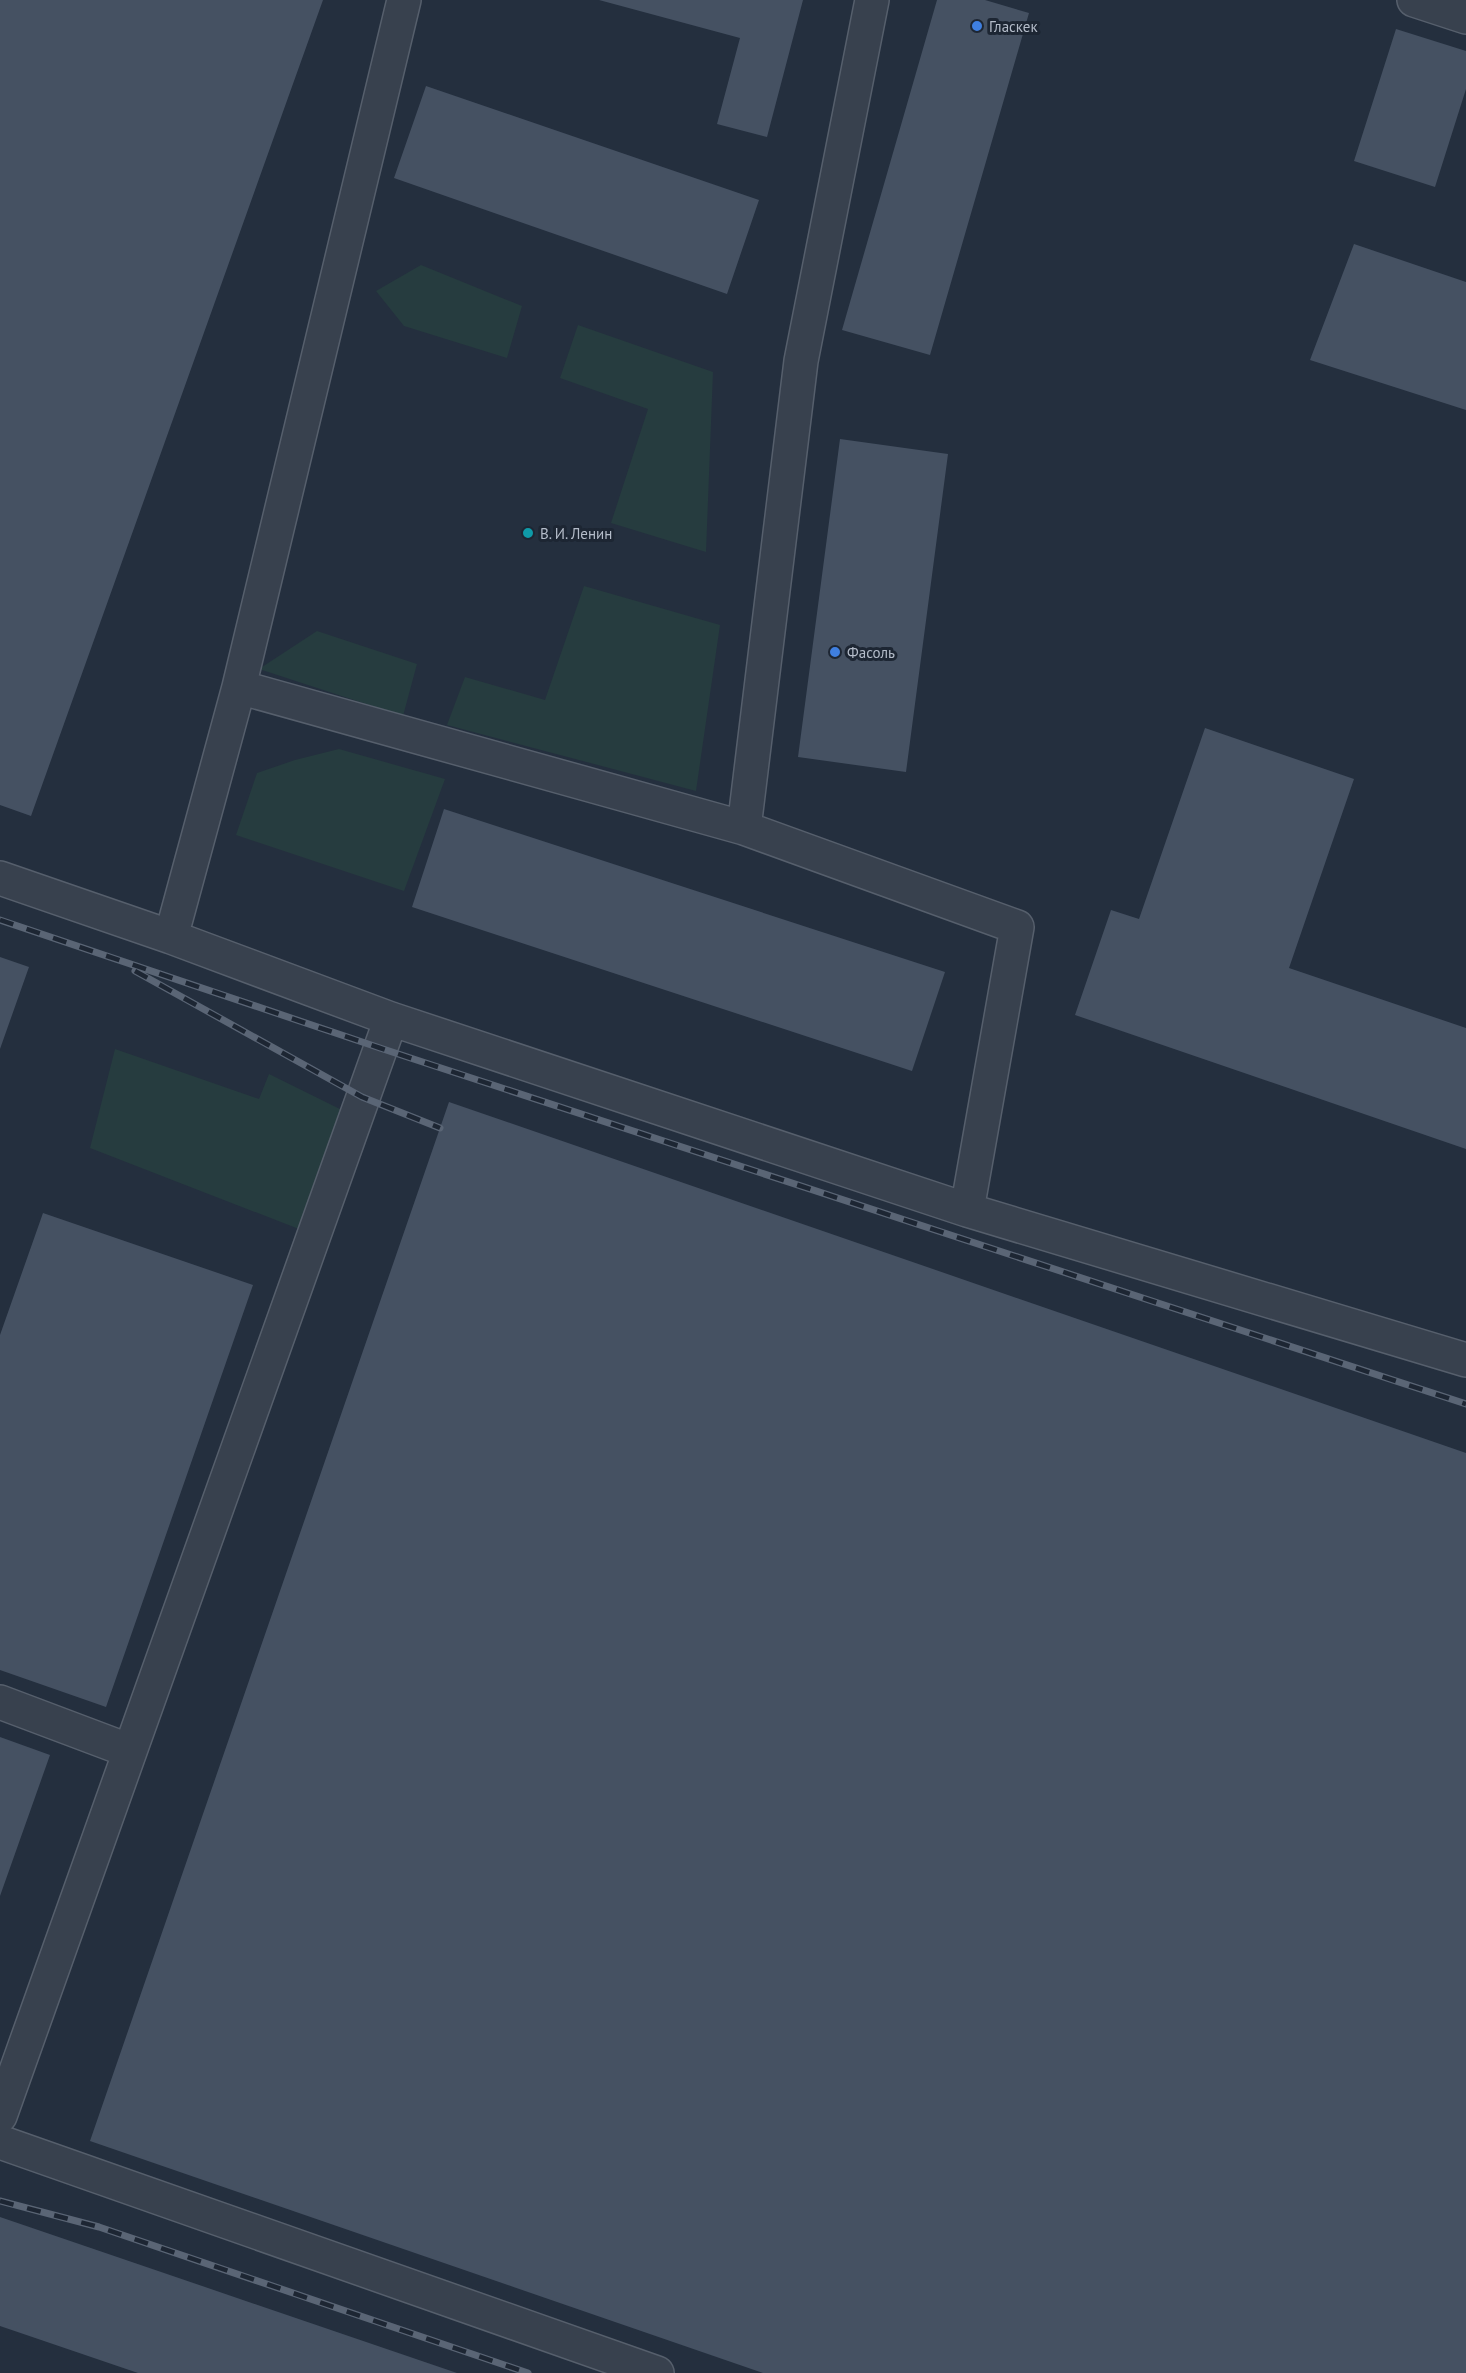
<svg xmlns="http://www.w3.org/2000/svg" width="1466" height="2373" font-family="'PT Sans',sans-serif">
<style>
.green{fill:#263c3f}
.building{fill:#455162}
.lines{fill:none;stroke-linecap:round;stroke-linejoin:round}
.minor-casing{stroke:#565f6c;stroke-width:36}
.minor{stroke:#38414e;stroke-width:33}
.rail-casing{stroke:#5a6575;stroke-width:7}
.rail{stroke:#1d2633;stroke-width:4.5;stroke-dasharray:14;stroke-linecap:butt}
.shop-dot{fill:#3f7fe0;stroke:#1d2633;stroke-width:2}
.culture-dot{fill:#0f9aa8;stroke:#1d2633;stroke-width:2}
.labels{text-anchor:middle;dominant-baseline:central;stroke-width:6;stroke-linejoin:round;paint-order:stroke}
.poi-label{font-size:15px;fill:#b4bcc9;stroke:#1d2633;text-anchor:start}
</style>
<rect width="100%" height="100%" fill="#242f3e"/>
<path class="green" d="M 421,265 L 522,306 L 507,358 L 404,326 L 376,291 Z
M 578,325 L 713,372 L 706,552 L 611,523 L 648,409 L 560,378 Z
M 584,586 L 720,625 L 696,791 L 447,725 L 465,677 L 545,700 Z
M 317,631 L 417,664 L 403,716 L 259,669 Z
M 339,749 L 445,779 L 404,891 L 236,835 L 257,773 L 295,760 Z
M 115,1049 L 259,1099 L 269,1074 L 346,1112 L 304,1231 L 90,1148 Z"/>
<path class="building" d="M 0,0 L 323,0 L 31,816 L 0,805 Z
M 599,0 L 803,0 L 767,137 L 717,124 L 740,38 Z
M 937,0 L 985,0 L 1029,13 L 930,355 L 842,330 Z
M 1396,29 L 1466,51 L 1466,89 L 1435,187 L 1354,161 Z
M 426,86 L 759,200 L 727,294 L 394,178 Z
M 1354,244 L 1466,282 L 1466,410 L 1310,360 Z
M 840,439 L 948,454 L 906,772 L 798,757 Z
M 1205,728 L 1354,779 L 1289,968 L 1466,1028 L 1466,1149 L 1075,1015 L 1111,910 L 1139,919 Z
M 444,809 L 945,972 L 912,1071 L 412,907 Z
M 0,957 L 29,967 L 0,1049 Z
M 449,1102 L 1466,1453 L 1466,2373 L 763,2373 L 90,2141 Z
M 43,1213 L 253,1285 L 106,1707 L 0,1670 L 0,1335 Z
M 0,1737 L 50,1755 L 0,1896 Z
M 0,2217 L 457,2373 L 138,2373 L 0,2326 Z"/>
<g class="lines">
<g class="minor-casing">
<path id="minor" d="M 872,0 L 801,361 L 744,828 L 1017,927 L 967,1210
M 1414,0 L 1466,17
M 239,687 L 744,828
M 0,878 L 171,937 L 391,1019 L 967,1210 L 1466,1360
M 171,937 L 239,687 L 404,0
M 0,1702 L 130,1751
M 0,2116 L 391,1019
M 0,2142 L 657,2373"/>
</g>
<use href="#minor" class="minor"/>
<g class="rail-casing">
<path id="rail" d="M 0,920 L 380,1048 L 1466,1404
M 135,971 L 362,1097 L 440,1128
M 0,2201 L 99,2227 L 528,2373"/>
</g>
<use href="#rail" class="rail"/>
</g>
<g class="shop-dot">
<circle cx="977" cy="26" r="6"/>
<circle cx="835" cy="652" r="6"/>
</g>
<circle class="culture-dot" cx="528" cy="533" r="6"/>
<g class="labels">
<g class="poi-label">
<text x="989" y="26">Гласкек</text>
<text x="540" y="533">В. И. Ленин</text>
<text x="847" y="652">Фасоль</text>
</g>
</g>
</svg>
